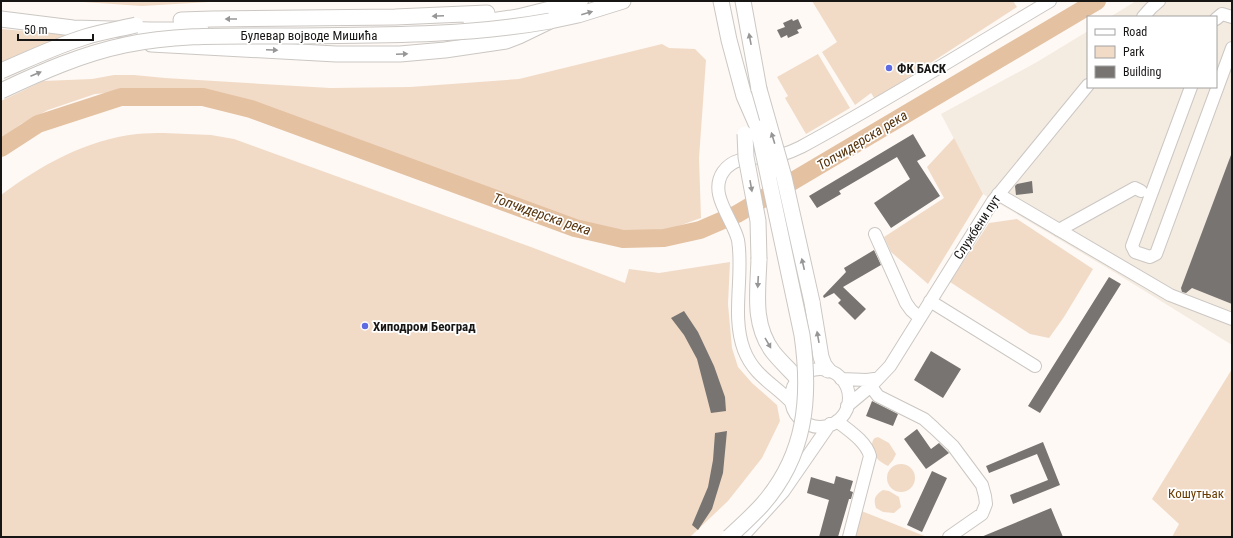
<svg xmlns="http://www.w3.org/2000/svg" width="1233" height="538" font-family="'Roboto Condensed',sans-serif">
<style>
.built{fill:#f4ebe1}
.green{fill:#f1dbc7}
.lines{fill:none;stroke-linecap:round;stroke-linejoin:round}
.river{stroke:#e4c1a1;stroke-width:18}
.building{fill:#787471}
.minor-casing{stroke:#cbc7c3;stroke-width:14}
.major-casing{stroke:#cbc7c3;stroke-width:17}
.minor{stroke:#fff;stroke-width:12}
.major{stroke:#fff;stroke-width:15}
.major-bridge-casing{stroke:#cbc7c3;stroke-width:17;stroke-linecap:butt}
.major-bridge{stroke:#fff;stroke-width:15}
.oneway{fill:#979696}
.poi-dot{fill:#5e6be3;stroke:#fff;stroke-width:1.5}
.labels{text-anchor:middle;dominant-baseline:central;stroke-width:3.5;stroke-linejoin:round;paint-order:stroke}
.street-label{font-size:13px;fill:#181615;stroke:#fff}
.poi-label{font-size:13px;font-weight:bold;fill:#181615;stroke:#fff;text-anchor:start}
.park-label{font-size:13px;fill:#693c03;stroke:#fff}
.water-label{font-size:14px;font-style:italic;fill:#55330c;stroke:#fff}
</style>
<rect width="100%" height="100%" fill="#fef9f5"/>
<path class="built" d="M 1136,1 L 1232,1 L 1232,345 L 1114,272 L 983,194 L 941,114 L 1037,62 L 1088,31 L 1088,87 L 1216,87 L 1216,17 L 1110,17 Z"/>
<path class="green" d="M 68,1 L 226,1 L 142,6 Z
M 812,1 L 1013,1 L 1017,7 L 875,99 L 871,93 L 855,105 L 822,52 L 837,42 Z
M 1,29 L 71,35 L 1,65 Z
M 662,44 L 669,48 L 695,49 L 706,60 L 699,158 L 701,218 L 645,238 L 542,211 L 396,156 L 222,95 L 204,92 L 122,92 L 95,94 L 48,110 L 21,124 L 1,139 L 1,101 L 43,81 L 92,79 L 114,75 L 134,75 L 165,78 L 330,88 L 410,87 L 519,79 Z
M 818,54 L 850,108 L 806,134 L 785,98 L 788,96 L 777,77 Z
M 164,133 L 211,135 L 234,139 L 531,247 L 625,283 L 629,269 L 659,273 L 730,262 L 728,304 L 732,348 L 738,367 L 752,383 L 777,405 L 780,421 L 762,458 L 728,501 L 690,537 L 1,537 L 1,195 C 41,165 86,140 137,134 C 146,133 155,133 164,133 Z
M 954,138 L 983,194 L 928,284 L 891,252 L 884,237 L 944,198 L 927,167 Z
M 1017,219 L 1093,269 L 1064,317 L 1049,338 L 1030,334 L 950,282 L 989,223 Z
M 1232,369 L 1232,537 L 1172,537 L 1179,524 L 1152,499 Z
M 878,437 L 889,443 L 896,454 L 893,460 L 888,466 C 878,461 871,455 872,444 C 873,439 874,438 878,437 Z
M887 478a14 14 0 1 1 28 0a14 14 0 1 1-28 0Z
M 883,490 L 889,491 L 899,497 L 901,507 L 894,513 L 883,512 L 876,508 C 873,499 875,495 883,490 Z
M 859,510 L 927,537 L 853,537 Z"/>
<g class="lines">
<path class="river" d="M 1,148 L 38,124 L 121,97 L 203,97 L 251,109 L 575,228 L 623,239 L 664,238 L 700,230 L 737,214 L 1097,1"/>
</g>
<path class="building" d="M 792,19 L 793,21 L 798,19 L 802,28 L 797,30 L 799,33 L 788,38 L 787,35 L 781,38 L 777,30 L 785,27 L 783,23 Z
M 913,134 L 926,156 L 917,161 L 940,196 L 891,228 L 874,203 L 910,179 L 897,157 L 839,191 L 841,194 L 817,208 L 809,196 Z
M 1231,155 L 1232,155 L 1232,304 L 1192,288 L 1186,293 L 1182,292 L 1181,288 Z
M 1032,181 L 1033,193 L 1016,195 L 1015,186 L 1017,184 Z
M 874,250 L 881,265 L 843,287 L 866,309 L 855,320 L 838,303 L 841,300 L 834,293 L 824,298 L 823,296 L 846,272 L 844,268 Z
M 1109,277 L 1121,284 L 1040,413 L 1028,406 Z
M 684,311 L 698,332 L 714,366 L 725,397 L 726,411 L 711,413 L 697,359 L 684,335 L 671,318 Z
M 931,351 L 961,369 L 943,398 L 914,380 Z
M 872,401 L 898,414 L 893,426 L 866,416 Z
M 917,429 L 931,449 L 939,443 L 949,453 L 926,469 L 904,439 Z
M 727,431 L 723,473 L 712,509 L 698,530 L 692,525 L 708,487 L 713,460 L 715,433 Z
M 1043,442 L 1060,485 L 1013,504 L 1010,495 L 1048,480 L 1037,454 L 989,473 L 986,466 Z
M 932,471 L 947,478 L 922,532 L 907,525 Z
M 836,476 L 853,481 L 850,491 L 853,492 L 851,499 L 849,499 L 838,537 L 819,537 L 829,500 L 807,493 L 811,477 L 834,484 Z
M 1051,508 L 1063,537 L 981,537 Z"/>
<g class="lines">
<g class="minor-casing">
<path id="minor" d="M 570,4 L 582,1
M 1143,17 L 1151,8 L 1159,1
M 1216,19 L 1222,14 L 1232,17
M 1191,87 L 1132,246 L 1135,252 L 1150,257 L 1156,254 L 1232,48
M 998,194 L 1170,295 L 1232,319
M 1059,230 L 1135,188 L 1141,191
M 875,234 L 906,303 L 911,310 L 920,318
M 930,301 L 1035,366
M791 398a29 29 0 1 1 58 0a29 29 0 1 1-58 0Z
M 841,379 L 867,380 L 874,379
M 867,381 L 878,396 L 924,419 L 934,428 L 953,446 L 982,485 L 985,496 L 986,504 L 982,514 L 949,537
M 792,403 C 774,384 754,376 744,350 C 731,316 744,275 738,240 C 733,219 708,194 723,172 C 736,153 761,160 781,155 C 788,153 795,150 801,147 C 886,101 967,50 1050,1
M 847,406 L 871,386 L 890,366 L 993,201 L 1088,85
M 837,421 C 848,430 866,441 870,456 L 849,537
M 742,537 L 783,492 L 830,424"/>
</g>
<g class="major-casing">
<path id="major" d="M 721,1 L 729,40 L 744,96 L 758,128
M 743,1 L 759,89 L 759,101
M 1,19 L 73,28 L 151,30 L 201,30
M 181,20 L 212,19 L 395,17 L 487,13
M 471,24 L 518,17 L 570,4
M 151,44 L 336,54 L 400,54 L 445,50 L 506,41 L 519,36 L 550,21 L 578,15 L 623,1
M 759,259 C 758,291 752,324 773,352 C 780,361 790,370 798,379
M 812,302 L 821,357 L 824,365 L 828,370"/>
</g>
<use href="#minor" class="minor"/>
<use href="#major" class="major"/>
<g class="major-bridge-casing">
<path id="major-bridge" d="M 1,71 C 29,59 56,46 85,37 C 101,32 119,29 136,25
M 759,89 L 784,177 L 812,302
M 1,91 C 41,72 82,54 125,45 C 177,34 230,36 282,36 C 372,35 461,37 550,21
M 745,134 L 746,157 L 758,221 L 759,259
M 729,537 C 740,527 752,516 762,505 C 806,455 811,398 802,335 L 758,128"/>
</g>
<use href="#major-bridge" class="major-bridge"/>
</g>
<defs><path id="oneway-solid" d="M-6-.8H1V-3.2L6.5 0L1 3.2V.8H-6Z"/></defs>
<g class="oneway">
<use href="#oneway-solid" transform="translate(587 13) rotate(-16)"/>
<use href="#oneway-solid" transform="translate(438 16) rotate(178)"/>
<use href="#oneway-solid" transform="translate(231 19) rotate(180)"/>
<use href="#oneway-solid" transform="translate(750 39) rotate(-101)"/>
<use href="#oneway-solid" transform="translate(272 50) rotate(3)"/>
<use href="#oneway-solid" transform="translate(402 54) rotate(-3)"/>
<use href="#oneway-solid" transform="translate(36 74) rotate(-23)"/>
<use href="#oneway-solid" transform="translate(773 138) rotate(-107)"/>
<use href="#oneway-solid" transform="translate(751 186) rotate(80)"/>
<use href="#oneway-solid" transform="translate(803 264) rotate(-103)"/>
<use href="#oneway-solid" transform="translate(758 282) rotate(93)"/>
<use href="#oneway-solid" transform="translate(818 337) rotate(-100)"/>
<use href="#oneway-solid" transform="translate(768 343) rotate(60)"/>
</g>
<g class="poi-dot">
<circle cx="889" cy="68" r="4"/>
<circle cx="365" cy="326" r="4"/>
</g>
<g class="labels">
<g class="street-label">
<text x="309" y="35">Булевар војводе Мишића</text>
<text transform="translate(977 227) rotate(-57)">Службени пут</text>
</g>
<g class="poi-label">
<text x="897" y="68">ФК БАСК</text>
<text x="373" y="326">Хиподром Београд</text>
</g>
<g class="park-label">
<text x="1196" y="493">Кошутњак</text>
</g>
<g class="water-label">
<text transform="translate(862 140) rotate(-31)">Топчидерска река</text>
<text transform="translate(542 214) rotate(19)">Топчидерска река</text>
</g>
</g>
<rect width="1233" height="538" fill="none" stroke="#181615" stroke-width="4"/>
<rect x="1087" y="16" width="130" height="72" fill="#ffffff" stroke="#a3a2a1"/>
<rect x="1095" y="29" width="20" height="6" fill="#ffffff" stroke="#a3a2a1"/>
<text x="1123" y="36" font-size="12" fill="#181615">Road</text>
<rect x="1095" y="46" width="20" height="12" fill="#f1dbc7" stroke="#a3a2a1"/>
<text x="1123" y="56" font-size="12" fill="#181615">Park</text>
<rect x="1095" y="66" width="20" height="12" fill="#787471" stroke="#a3a2a1"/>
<text x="1123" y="76" font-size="12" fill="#181615">Building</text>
<path d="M18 34v6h75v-6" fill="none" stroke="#181615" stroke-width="2"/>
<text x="24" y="34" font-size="12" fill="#181615" stroke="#ffffff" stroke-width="3" paint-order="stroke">50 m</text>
</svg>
